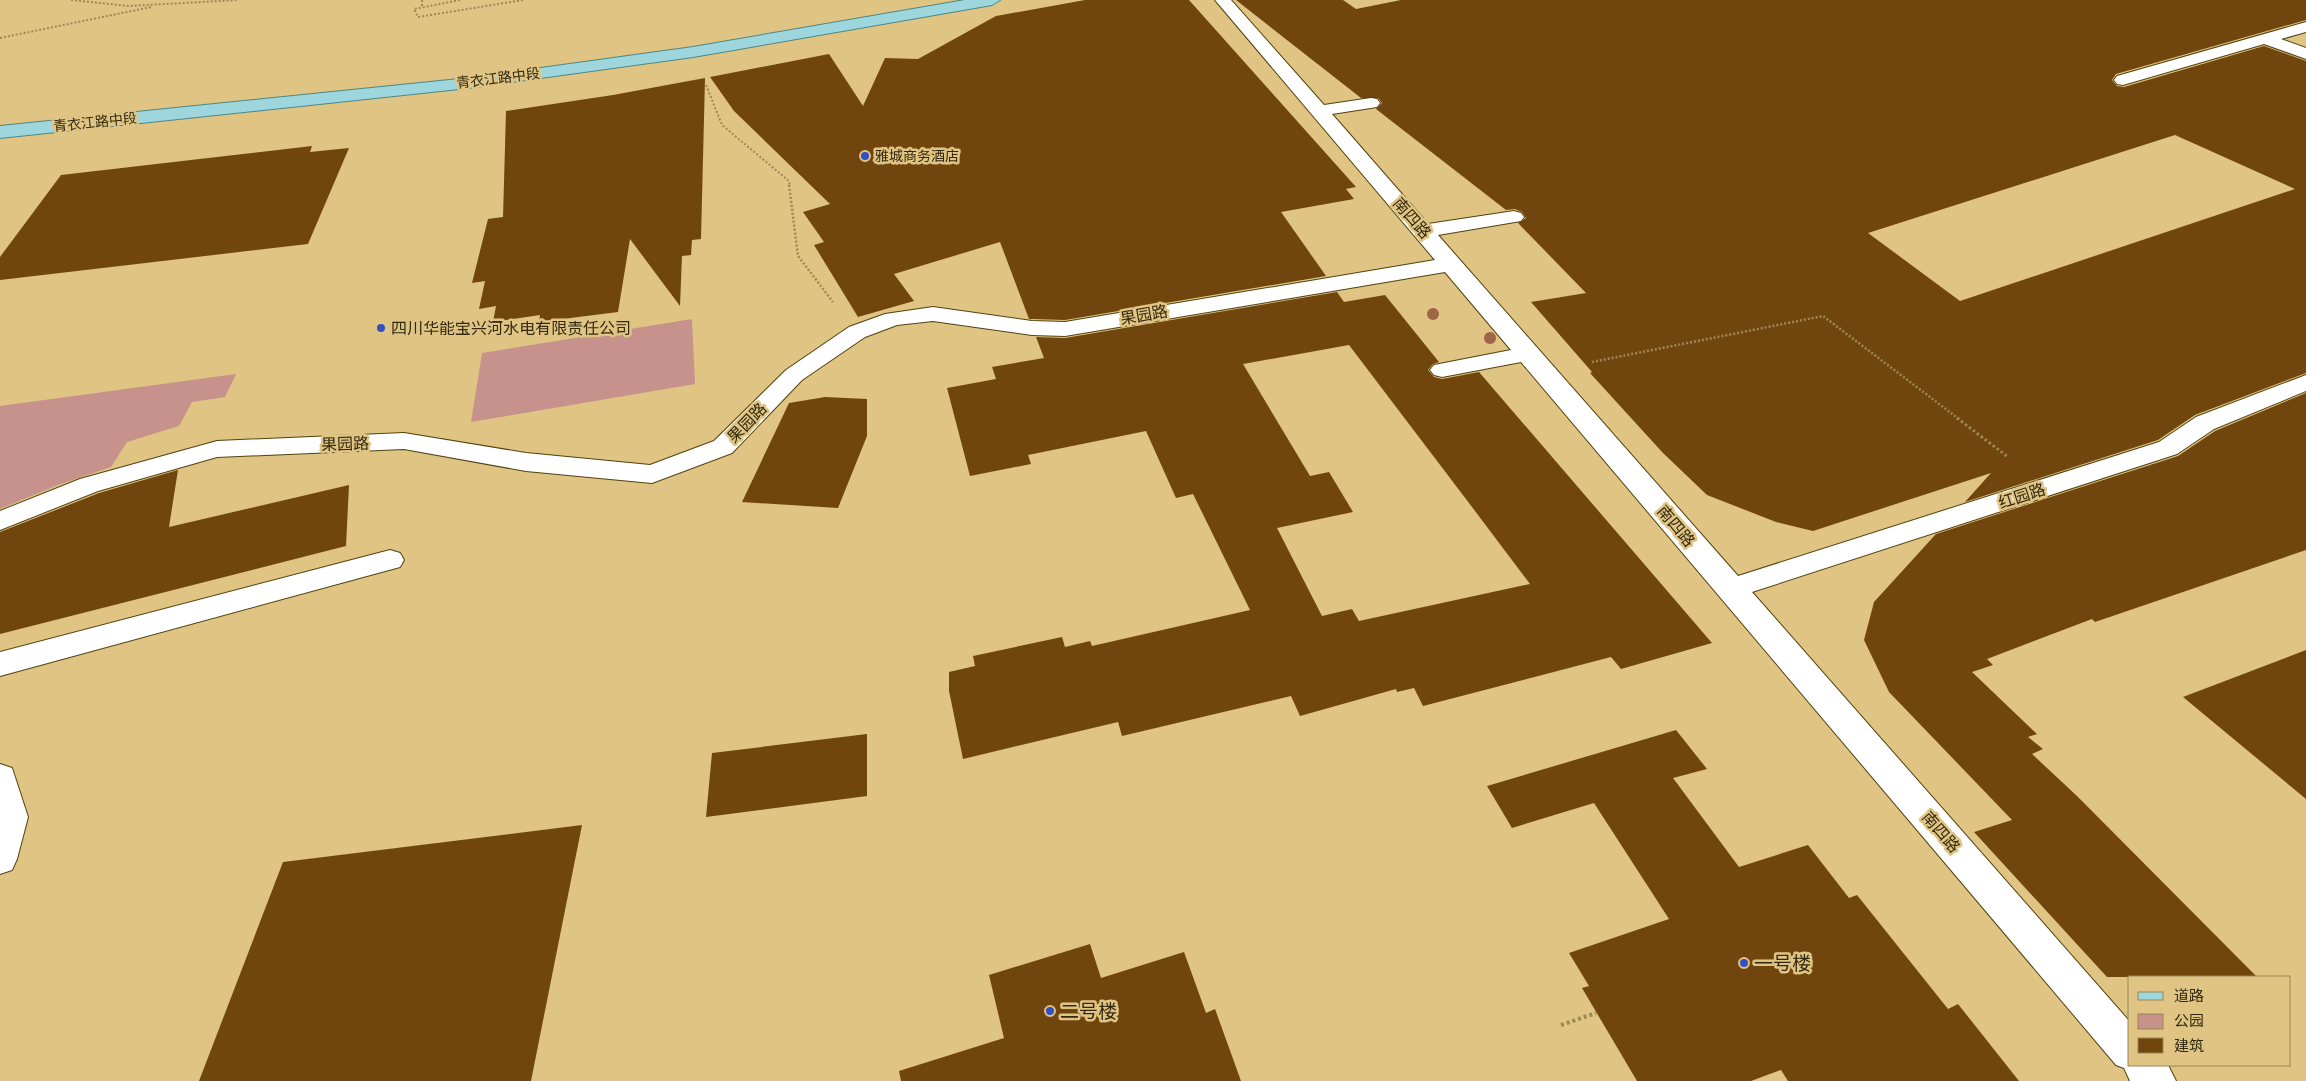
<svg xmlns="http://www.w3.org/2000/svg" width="2306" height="1081" font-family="'Space Grotesk','Noto Sans SC',sans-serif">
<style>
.green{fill:#c6928b}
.building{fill:#71460e;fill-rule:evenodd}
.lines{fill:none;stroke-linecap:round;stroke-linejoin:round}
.minor-casing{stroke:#53410e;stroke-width:2}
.major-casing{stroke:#4d8786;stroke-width:2}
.path-far3{stroke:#9d8856;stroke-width:2;stroke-dasharray:2 2;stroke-linecap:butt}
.path-far2{stroke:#9d8856;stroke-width:2.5;stroke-dasharray:2 2;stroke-linecap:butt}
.path-far1{stroke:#9d8856;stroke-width:3;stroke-dasharray:2.5 2.5;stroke-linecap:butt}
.path{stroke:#9d8856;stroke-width:4;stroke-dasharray:3 3;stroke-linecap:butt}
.minor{fill:#fff;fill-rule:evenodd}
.major{fill:#9dd6dd;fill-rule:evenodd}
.tree{fill:#a06546}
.poi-dot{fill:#3350c2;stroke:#dfc484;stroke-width:2}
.labels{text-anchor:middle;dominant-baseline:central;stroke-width:5;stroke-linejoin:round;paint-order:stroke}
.far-street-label{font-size:14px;fill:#33290e;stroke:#dfc484}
.far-poi-label{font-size:14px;fill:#33290e;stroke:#dfc484;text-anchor:start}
.street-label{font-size:16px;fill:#33290e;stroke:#dfc484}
.poi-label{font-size:16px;fill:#33290e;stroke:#dfc484;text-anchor:start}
.near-poi-label{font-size:19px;fill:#33290e;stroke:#dfc484;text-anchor:start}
</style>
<rect width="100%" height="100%" fill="#dfc484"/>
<path class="green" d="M 692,319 L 695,384 L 471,422 L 482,353 Z
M 236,374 L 225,397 L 192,402 L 179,426 L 127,442 L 111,467 L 58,485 L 0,509 L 0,406 Z"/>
<path class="building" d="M 1085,0 L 1189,0 L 1356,187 L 1346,189 L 1354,199 L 1281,212 L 1326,276 L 1065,320 L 1032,319 L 1029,319 L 1000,242 L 894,274 L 914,301 L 858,317 L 814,245 L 824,242 L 803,212 L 830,204 L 734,111 L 710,77 L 829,54 L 863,106 L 885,58 L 918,59 L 996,16 Z
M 1236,0 L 1343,0 L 1356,9 L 1401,0 L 2306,0 L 2306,20 L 2116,74 L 2112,80 L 2117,86 L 2124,87 L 2264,46 L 2306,61 L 2306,373 L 2195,415 L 2158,440 L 1965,502 L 1991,473 L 1813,531 L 1776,522 L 1707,495 L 1663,453 L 1590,373 L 1592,372 L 1531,302 L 1586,293 L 1518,223 L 1526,218 L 1522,212 L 1515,209 L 1506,210 L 1376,109 L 1382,103 L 1378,98 L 1361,98 ZM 2175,135 L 2295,189 L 1960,301 L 1868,233 Z
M 705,78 L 701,239 L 692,240 L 691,255 L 682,256 L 680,306 L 630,239 L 618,312 L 539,322 L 540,315 L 493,322 L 496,306 L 479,309 L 485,281 L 472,283 L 488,219 L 503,217 L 506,111 L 613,95 Z
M 312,146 L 310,152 L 349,148 L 308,244 L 0,280 L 0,257 L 61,175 Z
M 1337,292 L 1344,302 L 1385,295 L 1439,362 L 1433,364 L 1428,370 L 1434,377 L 1442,379 L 1479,372 L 1712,643 L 1621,669 L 1611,657 L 1423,706 L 1414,688 L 1397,692 L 1396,689 L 1300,716 L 1291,696 L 1122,736 L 1118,722 L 963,759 L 949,691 L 949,672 L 975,666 L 973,656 L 1062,637 L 1065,647 L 1090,641 L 1092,646 L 1250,610 L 1193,494 L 1176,498 L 1146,431 L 1028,455 L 1031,464 L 970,476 L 947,388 L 996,379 L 992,367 L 1044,358 L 1036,337 L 1065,338 ZM 1349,345 L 1472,507 L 1530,584 L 1359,621 L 1352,609 L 1322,616 L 1277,528 L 1353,512 L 1329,472 L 1310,476 L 1243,364 Z
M 2306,393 L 2306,550 L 2095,622 L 2092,619 L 1987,659 L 1993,665 L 1972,672 L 2037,734 L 2028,737 L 2043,749 L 2032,754 L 2077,796 L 2257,977 L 2107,977 L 1974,832 L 2012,820 L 1889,692 L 1864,640 L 1874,602 L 1936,534 L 2178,456 L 2215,431 Z
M 825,397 L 867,399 L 867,436 L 838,508 L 742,502 L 789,403 Z
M 178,470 L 169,527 L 349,485 L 346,546 L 0,634 L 0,532 L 99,493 Z
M 2306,650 L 2306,799 L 2183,697 Z
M 1676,730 L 1707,769 L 1673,778 L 1739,867 L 1808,845 L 1849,898 L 1857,895 L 1948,1009 L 1958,1004 L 2019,1081 L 1788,1081 L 1781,1070 L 1751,1081 L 1637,1081 L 1582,988 L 1589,986 L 1569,953 L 1669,919 L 1594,803 L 1512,828 L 1487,786 Z
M 867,734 L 867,796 L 706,817 L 712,753 Z
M 582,825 L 531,1081 L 199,1081 L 283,862 Z
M 1090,944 L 1101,978 L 1184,952 L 1206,1013 L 1215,1009 L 1241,1081 L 901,1081 L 899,1071 L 1004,1038 L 989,975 Z"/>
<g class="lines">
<g class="minor-casing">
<path id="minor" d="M 1215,0 L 1231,0 L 1324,105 L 1371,98 L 1377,99 L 1380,103 L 1377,107 L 1332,114 L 1428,224 L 1514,211 L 1521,213 L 1524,217 L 1521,221 L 1438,235 L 1738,576 L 2159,442 L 2196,417 L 2306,375 L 2306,391 L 2214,429 L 2177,454 L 1752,592 L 2130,1022 L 2130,1065 L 2168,1065 L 2176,1081 L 2130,1081 L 2124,1068 L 2116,1065 L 1521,362 L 1442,377 L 1434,375 L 1430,370 L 1434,365 L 1511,350 L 1445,272 L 1065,336 L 1032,335 L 933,321 L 897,325 L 865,337 L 802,380 L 732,453 L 652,483 L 526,471 L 404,449 L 217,457 L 98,491 L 0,530 L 0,511 L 80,479 L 217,441 L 404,433 L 526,453 L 650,465 L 714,441 L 786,370 L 849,327 L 885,314 L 933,307 L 1032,321 L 1065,322 L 1435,260 Z
M 2306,22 L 2306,32 L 2281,39 L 2306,48 L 2306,59 L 2264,44 L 2123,85 L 2117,84 L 2114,80 L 2117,76 Z
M 390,550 L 400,553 L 404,560 L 400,567 L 0,676 L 0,652 Z
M 0,764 L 12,768 L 28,817 L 17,859 L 12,870 L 0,874 Z"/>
</g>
<g class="major-casing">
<path id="major" d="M 965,0 L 1000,0 L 992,5 L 693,57 L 469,88 L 0,138 L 0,126 L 469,78 L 693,47 Z"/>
</g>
<path class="path-far3" d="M 71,0 L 129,6 L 238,0
M 422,0 L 422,8
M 460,0 L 414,9 L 418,17 L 523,0
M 0,38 L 151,7
M 706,85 L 722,125 L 789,181 L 790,186"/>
<path class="path-far2" d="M 789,185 L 798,256 L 833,302
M 1592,362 L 1823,316 L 1959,419"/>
<path class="path-far1" d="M 1957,418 L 2008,457"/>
<path class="path" d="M 1561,1025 L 1596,1013"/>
<use href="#minor" class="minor"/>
<use href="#major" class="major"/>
</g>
<g class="tree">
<circle cx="1433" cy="314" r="6"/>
<circle cx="1490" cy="338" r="6"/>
</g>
<g class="poi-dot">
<circle cx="865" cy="156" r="5"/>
<circle cx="381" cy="328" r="5"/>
<circle cx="1744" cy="963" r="5"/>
<circle cx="1050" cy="1011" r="5"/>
</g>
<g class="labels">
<g class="far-street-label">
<text transform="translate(498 78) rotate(-7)">青衣江路中段</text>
<text transform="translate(95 122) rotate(-6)">青衣江路中段</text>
</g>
<g class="far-poi-label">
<text x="875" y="156">雅城商务酒店</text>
</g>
<g class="street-label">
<text transform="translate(1412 218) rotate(49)">南四路</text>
<text transform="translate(1144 315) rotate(-10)">果园路</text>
<text transform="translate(747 423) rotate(-46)">果园路</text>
<text transform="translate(345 444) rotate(-2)">果园路</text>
<text transform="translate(2022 496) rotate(-18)">红园路</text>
<text transform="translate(1676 526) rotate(50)">南四路</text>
<text transform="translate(1941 832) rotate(49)">南四路</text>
</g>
<g class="poi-label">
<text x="391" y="328">四川华能宝兴河水电有限责任公司</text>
</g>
<g class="near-poi-label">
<text x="1754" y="963">一号楼</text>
<text x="1060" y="1011">二号楼</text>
</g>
</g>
<rect x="2128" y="976" width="162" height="90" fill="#dfc484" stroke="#9a8655"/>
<rect x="2138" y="992" width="25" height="8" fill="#9dd6dd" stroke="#9a8655"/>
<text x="2174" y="1001" font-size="15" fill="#33290e">道路</text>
<rect x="2138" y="1014" width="25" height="15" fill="#c6928b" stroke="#9a8655"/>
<text x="2174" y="1026" font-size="15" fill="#33290e">公园</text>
<rect x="2138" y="1038" width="25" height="15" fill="#71460e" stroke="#9a8655"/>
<text x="2174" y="1051" font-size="15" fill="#33290e">建筑</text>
</svg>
